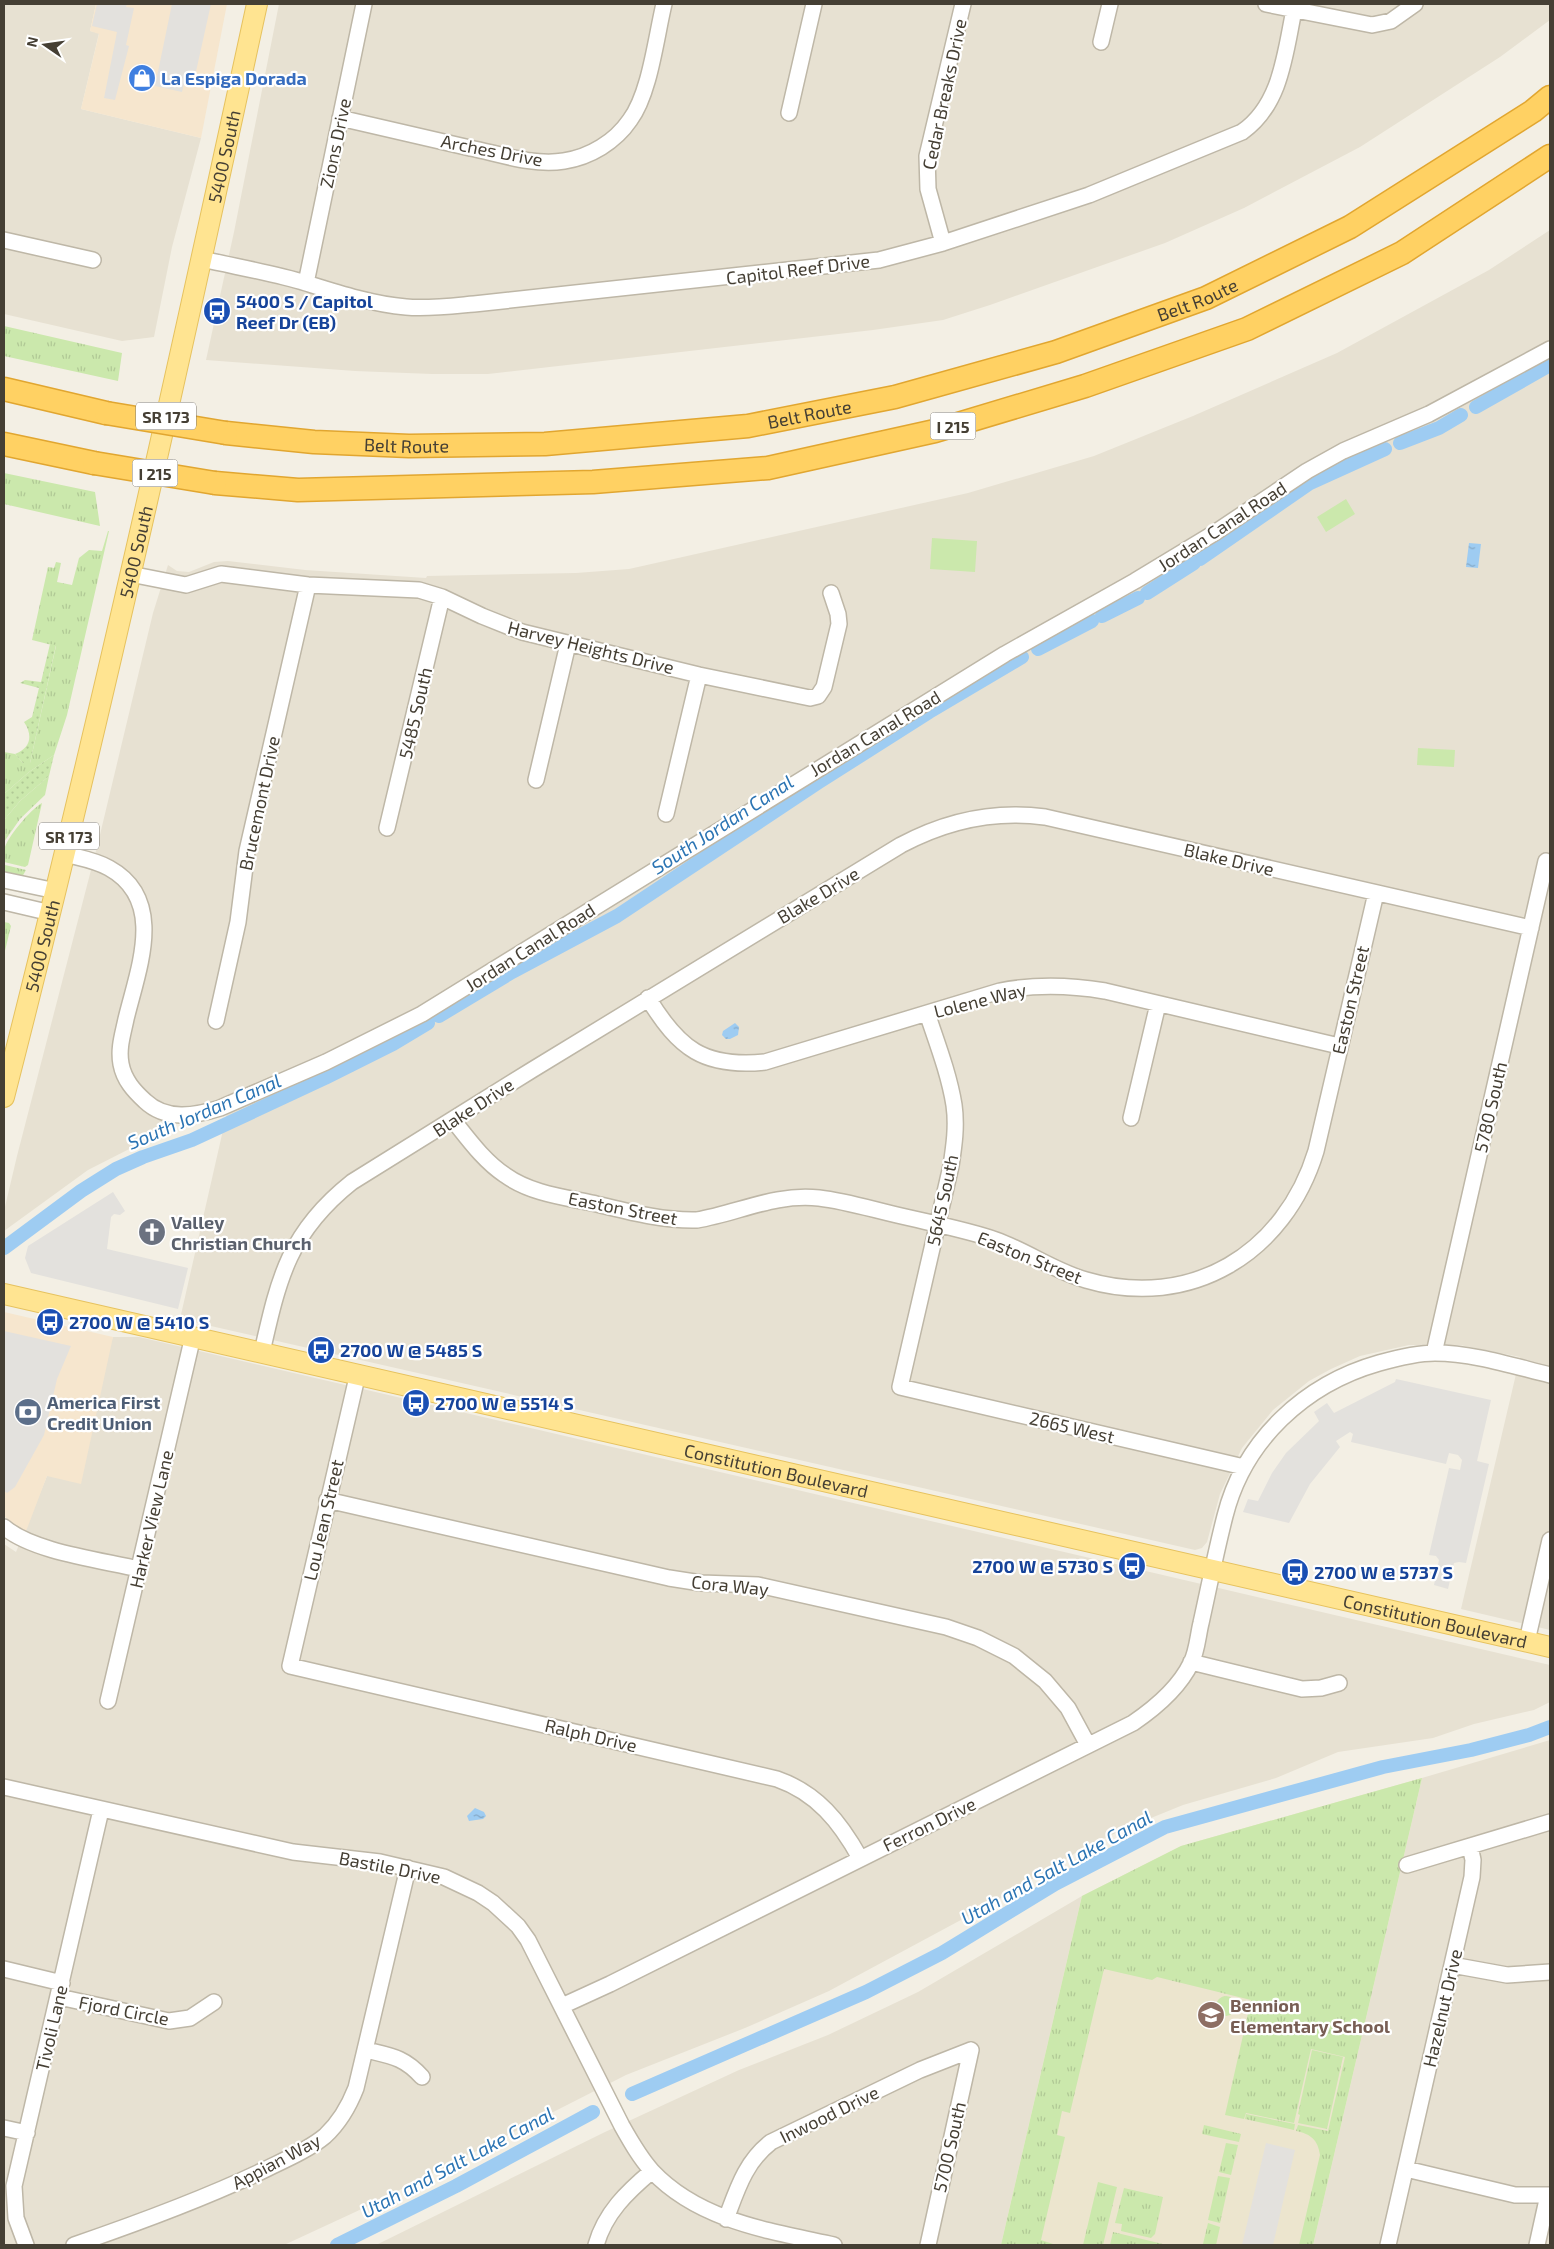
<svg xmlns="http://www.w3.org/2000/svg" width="1554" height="2249" font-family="'Exo 2',sans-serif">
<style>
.residential{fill:#e7e1d2}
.commercial{fill:#f6e6ce}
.education{fill:#ece5ce}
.grass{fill:url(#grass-tufts)}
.garden{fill:url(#garden-dots)}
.pitch{fill:#cbe8ac}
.parking{fill:#e3e1dd}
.water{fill:url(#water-ripples)}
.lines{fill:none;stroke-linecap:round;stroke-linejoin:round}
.canal{stroke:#9eccf2;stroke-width:14}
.minor-casing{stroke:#beb7a7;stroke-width:18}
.major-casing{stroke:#e6c25f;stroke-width:22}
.highway-casing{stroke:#e1a630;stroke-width:25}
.minor{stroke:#fff;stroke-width:15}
.major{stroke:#ffe491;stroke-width:20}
.highway{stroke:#ffd163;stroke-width:22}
.highway-bridge-casing{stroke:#e1a630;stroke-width:25;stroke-linecap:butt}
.highway-bridge{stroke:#ffd163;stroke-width:22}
.labels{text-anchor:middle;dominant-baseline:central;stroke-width:4.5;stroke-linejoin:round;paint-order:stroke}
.shield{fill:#fff;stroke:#7d7971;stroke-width:1}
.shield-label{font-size:16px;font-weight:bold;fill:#453f34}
.shop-label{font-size:18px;font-weight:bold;fill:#366cbe;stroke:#fff;text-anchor:start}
.street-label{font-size:18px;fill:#453f34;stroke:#fff}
.transit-label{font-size:18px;font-weight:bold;fill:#164399;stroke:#fff;text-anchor:start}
.worship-label{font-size:18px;font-weight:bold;fill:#5b616d;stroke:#fff;text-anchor:start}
.service-label{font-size:18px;font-weight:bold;fill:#4e5e75;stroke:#fff;text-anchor:start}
.education-label{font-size:18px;font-weight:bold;fill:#785e54;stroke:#fff;text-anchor:start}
.water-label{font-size:19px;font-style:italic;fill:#2b74b3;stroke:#fff}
</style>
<defs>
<pattern id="grass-tufts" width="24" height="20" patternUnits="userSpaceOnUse" patternTransform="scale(1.25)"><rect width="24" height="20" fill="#cbe8ac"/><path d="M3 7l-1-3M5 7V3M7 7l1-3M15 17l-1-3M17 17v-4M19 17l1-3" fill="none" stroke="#b0c895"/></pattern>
<pattern id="garden-dots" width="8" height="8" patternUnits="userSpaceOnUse" patternTransform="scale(1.25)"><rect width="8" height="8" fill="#cbe8ac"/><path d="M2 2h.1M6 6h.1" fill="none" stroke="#b0c895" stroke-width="1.8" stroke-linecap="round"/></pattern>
<pattern id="water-ripples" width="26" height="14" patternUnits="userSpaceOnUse" patternTransform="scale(1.25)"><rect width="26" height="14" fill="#9eccf2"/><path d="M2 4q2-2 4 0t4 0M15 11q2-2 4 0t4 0" fill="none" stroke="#83a7c5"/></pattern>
</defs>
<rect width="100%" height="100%" fill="#f3efe4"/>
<path class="residential" d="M 4,4 L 96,4 L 90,31 L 99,33 L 81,109 L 201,138 L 172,247 L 154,337 L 122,341 L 4,314 Z
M 279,4 L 1550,4 L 1550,20 L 1500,57 L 1360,147 L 1244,208 L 1165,243 L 990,305 L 943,320 L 873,330 L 488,374 L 432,374 L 355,371 L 206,360 L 234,232 Z
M 1550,230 L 1550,1630 L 1461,1609 L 1520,1357 L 1460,1345 L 1409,1345 L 1360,1356 L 1331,1369 L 1309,1381 L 1273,1410 L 1242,1448 L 1220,1494 L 1207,1542 L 1202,1548 L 1195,1550 L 180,1319 L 231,1095 L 195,1107 L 143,1142 L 88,1170 L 4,1231 L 4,1211 L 17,1156 L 98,843 L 153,613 L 168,565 L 177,571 L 189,572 L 214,562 L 228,561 L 305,570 L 426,578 L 427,576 L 576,573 L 629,569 L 968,493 L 1094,456 L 1193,416 L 1337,353 L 1489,270 Z
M 113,1337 L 139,1337 L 1550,1665 L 1550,1702 L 1534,1710 L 1474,1724 L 1433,1738 L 1338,1752 L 1276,1778 L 1183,1805 L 1124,1829 L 1082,1849 L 998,1900 L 829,1991 L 745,2028 L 626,2075 L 366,2207 L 284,2245 L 4,2245 L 4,1544 L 16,1552 L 47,1476 Z
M 1550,1740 L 1550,2245 L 1313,2245 L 1422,1778 Z
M 1082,1896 L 1001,2245 L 376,2245 L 605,2132 L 739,2070 L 828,2035 L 918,1992 Z"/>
<path class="commercial" d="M 96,4 L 227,4 L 201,138 L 81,109 L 99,34 L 90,31 Z
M 4,1312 L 113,1337 L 81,1484 L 47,1476 L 25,1534 L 4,1516 Z"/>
<path class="education" d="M 1422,1778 L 1313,2245 L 1001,2245 L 1082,1896 L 1181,1846 Z"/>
<path class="grass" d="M 4,326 L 122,353 L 118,381 L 4,356 Z
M 4,473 L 95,492 L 100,526 L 4,504 Z
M 108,531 L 109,531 L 67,715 L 54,755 L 29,772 L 4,794 L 4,752 L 15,754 L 23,763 L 30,763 L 56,646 L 32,640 L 48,567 L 54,568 L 56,562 L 61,563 L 57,582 L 72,585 L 79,558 L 89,550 L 102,551 Z
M 49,776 L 45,795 L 20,819 L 4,842 L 4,820 L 20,801 Z
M 42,803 L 28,865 L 25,867 L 4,862 C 4,858 3,853 4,850 C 7,837 31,809 42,803 Z
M 5,865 L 26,870 L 22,877 L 4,875 Z
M 4,922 L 9,923 L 11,926 L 4,955 Z
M 1422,1778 L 1313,2245 L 1299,2245 L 1320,2155 C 1318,2140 1311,2134 1296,2131 L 1298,2125 L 1328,2131 L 1345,2057 L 1311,2049 L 1294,2123 L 1246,2113 L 1244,2119 L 1225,2115 L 1251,2000 L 1157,1977 L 1152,1980 L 1104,1969 L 1070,2113 L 1062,2111 L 1057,2135 L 1065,2137 L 1041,2240 L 1056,2245 L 1001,2245 L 1082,1896 L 1181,1846 Z
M1216 2006a10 10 0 1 1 20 0a10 10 0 1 1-20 0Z
M 1312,2050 L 1343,2057 L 1327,2129 L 1298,2123 L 1300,2115 L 1298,2114 Z
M 1246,2114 L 1295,2124 L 1294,2130 L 1245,2119 Z
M 1204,2125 L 1241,2134 L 1239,2142 L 1202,2134 Z
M 1226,2143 L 1238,2145 L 1231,2175 L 1219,2172 Z
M 1218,2176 L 1230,2178 L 1220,2223 L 1208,2220 Z
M 1098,2182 L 1117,2187 L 1103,2245 L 1083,2245 Z
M 1124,2188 L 1163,2197 L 1155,2234 L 1151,2238 L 1121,2231 L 1122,2224 L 1115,2223 Z
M 1208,2223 L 1220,2227 L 1216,2245 L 1203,2244 Z
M 1113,2232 L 1167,2245 L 1110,2245 Z"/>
<path class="garden" d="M 50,644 L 56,645 L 30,763 L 23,763 L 15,754 C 31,748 33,735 24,722 L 32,717 L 39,688 L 20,683 L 25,680 L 41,682 Z
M 54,755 L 49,776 L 20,801 L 4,820 L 4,794 L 29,772 Z"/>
<path class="pitch" d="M 1346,499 L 1355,514 L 1326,532 L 1317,517 Z
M 932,538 L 977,541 L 975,572 L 930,569 Z
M 1418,748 L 1455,750 L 1454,767 L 1417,765 Z"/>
<path class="parking" d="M 97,4 L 127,4 L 126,7 L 134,8 L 126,45 L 129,46 L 115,100 L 104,98 L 117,32 L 92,26 Z
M 172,4 L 211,4 L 193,85 L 184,84 L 182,92 L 155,86 Z
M 113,1192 L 125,1211 L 120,1215 L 114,1214 L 111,1217 L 107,1249 L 188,1268 L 178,1309 L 31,1273 L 25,1258 L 28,1246 Z
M 4,1331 L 71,1346 L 57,1379 L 44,1435 L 15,1487 L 7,1493 L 4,1491 Z
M 1396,1379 L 1491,1400 L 1477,1461 L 1489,1464 L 1466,1563 L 1459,1562 L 1454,1563 L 1448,1589 L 1434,1585 L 1439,1560 L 1436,1556 L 1429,1555 L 1449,1468 L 1460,1470 L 1462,1460 L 1458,1455 L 1449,1453 L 1446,1464 L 1351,1442 L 1353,1434 L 1350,1432 L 1336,1441 L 1340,1447 L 1310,1484 L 1289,1523 L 1243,1512 L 1248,1499 L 1258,1501 L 1272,1473 L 1286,1453 L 1319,1421 L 1314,1412 L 1327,1403 L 1334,1413 L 1395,1382 Z
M 1266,2143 L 1295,2150 L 1273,2245 L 1242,2245 Z"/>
<path class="water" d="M 1469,543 L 1481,544 L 1478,568 L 1466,567 Z
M 735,1023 L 739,1027 L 738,1035 L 730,1039 L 726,1039 L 722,1035 L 723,1031 Z
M 475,1808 L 484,1812 L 486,1816 L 483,1819 L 469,1821 L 467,1816 Z"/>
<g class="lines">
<path class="canal" d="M 1476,407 L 1550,365
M 1400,443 L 1439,428 L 1461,415
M 1200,559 L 1310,483 L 1385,449
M 1147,593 L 1194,563
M 1102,616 L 1138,598
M 1038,649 L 1092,621
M 439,1016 L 512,972 L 617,916 L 819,782 L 929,712 L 1022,657
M 4,1248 L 81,1191 L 116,1169 L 143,1157 L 192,1140 L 325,1078 L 393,1044 L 428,1023
M 632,2094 L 866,1992 L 942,1953 L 1055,1884 L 1165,1827 L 1383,1767 L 1471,1750 L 1529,1735 L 1550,1727
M 337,2245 L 456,2186 L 593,2112"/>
<g class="minor-casing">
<path id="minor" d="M 1266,4 L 1372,25 L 1391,21 L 1415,4
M 1101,42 L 1110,4
M 789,113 L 814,4
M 340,118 C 384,128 427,138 470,148 C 500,154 533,166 564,161 C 590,157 615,142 630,120 C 650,93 656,37 664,4
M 4,240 L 93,260
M 943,243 L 928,189 L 927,156 L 963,4
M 202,259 C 237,267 273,273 306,283 C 338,293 372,304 406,307 C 428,309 452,306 474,304 L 879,260 L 943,243 L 1089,195 L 1242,132 C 1281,105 1285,54 1294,10
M 306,283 L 364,4
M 130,574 L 186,585 L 221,574 L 308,585 L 419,590 L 442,597 L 482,616 L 522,632 L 699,675 L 810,698 L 818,696 L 824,687 L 839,624 L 838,614 L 831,593
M 536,780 L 568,644
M 666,814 L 699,675
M 387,828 L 442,597
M 65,854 C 80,858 95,860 109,868 C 167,900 138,969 126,1019 C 123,1034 118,1048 121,1064 C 124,1080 134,1091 145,1101 C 166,1121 195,1116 220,1108 L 326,1062 L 422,1014 L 1005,654 L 1135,581 L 1216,532 L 1307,471 L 1343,451 L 1429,414 L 1550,349
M 4,880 L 56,891
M 4,902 L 51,913
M 648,998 C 679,1049 704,1068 765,1062 L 1000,991 C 1036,984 1069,985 1105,991 L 1339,1046
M 927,1013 C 937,1043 949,1074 954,1105 C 957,1126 954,1146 951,1166 L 900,1387 L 1244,1467
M 216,1021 L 238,922 L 247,851 L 308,585
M 1131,1118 L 1158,1004
M 453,1120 C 469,1140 484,1161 505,1175 C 530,1193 563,1197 592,1203 C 626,1211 661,1221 697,1220 C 738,1213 776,1193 819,1198 C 845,1201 871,1209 897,1215 C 930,1223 964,1229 996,1240 C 1027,1251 1054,1271 1086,1280 C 1191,1311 1285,1253 1316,1151 L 1376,893
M 262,1352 C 279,1277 289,1232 352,1182 L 532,1070 L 901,845 C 946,821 994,810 1045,817 L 1531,928
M 1434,1353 L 1546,861
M 358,1373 L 290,1666 L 777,1779 C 817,1793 840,1822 860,1858
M 327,1500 L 669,1578 L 701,1583 L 758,1585 L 946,1627 L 978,1638 L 1014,1656 L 1045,1681 L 1068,1708 L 1088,1745
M 4,1527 C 33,1552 101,1560 139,1569
M 1527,1641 L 1550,1540
M 1191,1662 L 1302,1689 L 1321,1688 L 1339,1683
M 108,1701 L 193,1336
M 4,1787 L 293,1852 L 380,1862 L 444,1877 L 478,1893 L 493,1903 L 518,1926 L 528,1940 L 622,2126 C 631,2142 640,2158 652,2171 C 699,2221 770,2231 834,2245
M 1407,1865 L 1550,1822
M 1452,1965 L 1507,1975 L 1550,1972
M 4,1969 L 62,1983
M 59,1997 L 169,2021 L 190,2018 L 214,2002
M 562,2006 L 610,1984 L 1133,1723 C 1155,1708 1179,1688 1191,1663 C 1197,1652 1198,1635 1201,1623 C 1209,1587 1216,1551 1225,1516 C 1244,1440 1305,1384 1379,1363 C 1397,1358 1416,1353 1435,1353 C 1473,1353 1513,1366 1550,1375
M 366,2050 C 391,2056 404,2057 422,2077
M 4,2128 L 27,2133
M 1406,2169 L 1515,2195 L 1550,2195
M 726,2219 C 737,2190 745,2162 771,2142 L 920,2070 L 971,2050
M 26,2245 L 16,2218 L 14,2186 L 101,1810
M 74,2245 C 138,2223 201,2200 262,2171 C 282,2161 307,2151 325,2136 C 339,2123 349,2106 356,2088 L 408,1868
M 596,2245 C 605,2213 627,2192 652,2171
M 928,2245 L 971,2050
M 1388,2245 L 1472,1877 L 1473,1860 L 1470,1846
M 1537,2245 L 1548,2195"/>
</g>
<g class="major-casing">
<g id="major">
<path id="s1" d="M 4,1097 C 97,734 178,369 257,4"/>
<path id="s2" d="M 4,1294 L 1550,1647"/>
</g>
</g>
<g class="highway-casing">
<g id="highway">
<path d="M 4,389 L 106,413"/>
<path id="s3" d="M 226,433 L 314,442 L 409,446 L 545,444 L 748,426 L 895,397 L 1056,352 L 1206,298 L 1350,227 L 1533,111 L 1550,97"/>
<path d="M 4,444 L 94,463"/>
<path d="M 215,483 L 298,490 L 593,482 L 768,468 L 935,431 L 1085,386 L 1247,329 L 1402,253 L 1550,156"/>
</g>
</g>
<use href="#minor" class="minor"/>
<use href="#major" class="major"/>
<use href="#highway" class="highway"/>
<g class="highway-bridge-casing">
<path id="highway-bridge" d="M 106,413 L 226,433
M 94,463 L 215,483"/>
</g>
<use href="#highway-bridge" class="highway-bridge"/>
</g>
<defs>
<g id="shop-disc" transform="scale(1.4375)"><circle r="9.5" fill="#3f7fe0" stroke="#fff"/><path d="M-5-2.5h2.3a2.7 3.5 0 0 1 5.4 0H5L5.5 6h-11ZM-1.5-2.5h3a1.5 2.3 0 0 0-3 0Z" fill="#fff"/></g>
<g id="bus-disc" transform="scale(1.4375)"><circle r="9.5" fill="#1a4fb4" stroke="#fff"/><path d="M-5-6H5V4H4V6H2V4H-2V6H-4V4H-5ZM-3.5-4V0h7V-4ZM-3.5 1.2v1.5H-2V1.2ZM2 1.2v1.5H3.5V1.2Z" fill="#fff"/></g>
<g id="church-disc" transform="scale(1.4375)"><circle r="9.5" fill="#6b7280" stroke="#fff"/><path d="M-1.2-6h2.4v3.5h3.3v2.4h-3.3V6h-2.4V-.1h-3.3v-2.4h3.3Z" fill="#fff"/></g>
<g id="bank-disc" transform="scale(1.4375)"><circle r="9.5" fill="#5c6f8a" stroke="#fff"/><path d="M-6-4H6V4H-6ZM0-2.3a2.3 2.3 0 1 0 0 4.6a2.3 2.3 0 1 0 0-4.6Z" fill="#fff"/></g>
<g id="school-disc" transform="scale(1.4375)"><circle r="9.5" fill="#8d6e63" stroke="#fff"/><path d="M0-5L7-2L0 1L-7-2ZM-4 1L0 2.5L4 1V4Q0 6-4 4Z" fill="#fff"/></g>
</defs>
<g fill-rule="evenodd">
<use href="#shop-disc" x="142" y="78"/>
<use href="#bus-disc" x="217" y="311"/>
<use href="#church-disc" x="152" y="1232"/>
<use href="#bus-disc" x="50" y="1322"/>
<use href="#bus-disc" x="321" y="1350"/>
<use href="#bus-disc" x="416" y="1403"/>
<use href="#bank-disc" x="28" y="1412"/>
<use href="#bus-disc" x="1132" y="1566"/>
<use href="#bus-disc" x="1295" y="1572"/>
<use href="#school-disc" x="1211" y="2015"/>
</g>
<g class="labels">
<g class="shield">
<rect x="136" y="402.5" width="60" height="27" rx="4"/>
<rect x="930.5" y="412.5" width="45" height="27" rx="4"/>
<rect x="132.5" y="459.5" width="45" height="27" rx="4"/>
<rect x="39" y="822.5" width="60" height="27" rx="4"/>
</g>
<g class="shield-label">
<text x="166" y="416">SR 173</text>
<text x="953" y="426">I 215</text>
<text x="155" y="473">I 215</text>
<text x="69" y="836">SR 173</text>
</g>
<g class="shop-label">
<text x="161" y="78">La Espiga Dorada</text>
</g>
<g class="street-label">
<text transform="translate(944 94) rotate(-78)">Cedar Breaks Drive</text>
<text transform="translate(335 143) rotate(-78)">Zions Drive</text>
<text transform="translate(492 150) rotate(11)">Arches Drive</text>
<text stroke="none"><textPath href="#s1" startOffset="966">5400 South</textPath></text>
<text transform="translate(798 269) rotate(-7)">Capitol Reef Drive</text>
<text stroke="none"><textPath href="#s3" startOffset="991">Belt Route</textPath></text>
<text stroke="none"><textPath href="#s3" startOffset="586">Belt Route</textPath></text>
<text stroke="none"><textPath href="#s3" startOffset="181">Belt Route</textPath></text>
<text transform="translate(1222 526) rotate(-33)">Jordan Canal Road</text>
<text stroke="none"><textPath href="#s1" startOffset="561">5400 South</textPath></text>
<text transform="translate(591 647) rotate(14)">Harvey Heights Drive</text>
<text transform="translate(415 713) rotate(-77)">5485 South</text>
<text transform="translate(875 733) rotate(-31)">Jordan Canal Road</text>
<text transform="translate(259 803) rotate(-78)">Brucemont Drive</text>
<text transform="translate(1229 859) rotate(13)">Blake Drive</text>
<text transform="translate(818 895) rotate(-31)">Blake Drive</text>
<text stroke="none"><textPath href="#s1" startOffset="156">5400 South</textPath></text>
<text transform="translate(530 947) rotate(-32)">Jordan Canal Road</text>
<text transform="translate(980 1000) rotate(-14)">Lolene Way</text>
<text transform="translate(1350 1000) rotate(-77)">Easton Street</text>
<text transform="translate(473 1107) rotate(-33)">Blake Drive</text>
<text transform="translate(1490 1107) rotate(-77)">5780 South</text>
<text transform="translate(942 1200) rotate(-78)">5645 South</text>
<text transform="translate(623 1208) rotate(11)">Easton Street</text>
<text transform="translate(1030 1257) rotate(22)">Easton Street</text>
<text transform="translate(1072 1427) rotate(13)">2665 West</text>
<text stroke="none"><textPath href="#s2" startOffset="792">Constitution Boulevard</textPath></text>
<text transform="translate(151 1519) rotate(-77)">Harker View Lane</text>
<text transform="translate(323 1520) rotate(-77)">Lou Jean Street</text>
<text transform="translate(730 1585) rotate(6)">Cora Way</text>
<text stroke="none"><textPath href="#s2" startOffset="1468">Constitution Boulevard</textPath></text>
<text transform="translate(591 1735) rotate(13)">Ralph Drive</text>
<text transform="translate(929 1824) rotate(-26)">Ferron Drive</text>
<text transform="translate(390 1867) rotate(11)">Bastile Drive</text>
<text transform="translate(1442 2008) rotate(-77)">Hazelnut Drive</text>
<text transform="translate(124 2010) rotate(11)">Fjord Circle</text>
<text transform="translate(51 2028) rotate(-77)">Tivoli Lane</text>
<text transform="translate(829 2114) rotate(-26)">Inwood Drive</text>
<text transform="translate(949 2147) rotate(-77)">5700 South</text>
<text transform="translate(276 2161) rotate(-28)">Appian Way</text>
</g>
<g class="transit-label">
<text x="236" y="301">5400 S / Capitol<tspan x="236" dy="21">Reef Dr (EB)</tspan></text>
<text x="69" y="1322">2700 W @ 5410 S</text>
<text x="340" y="1350">2700 W @ 5485 S</text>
<text x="435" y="1403">2700 W @ 5514 S</text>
<text x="1113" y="1566" text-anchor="end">2700 W @ 5730 S</text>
<text x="1314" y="1572">2700 W @ 5737 S</text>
</g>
<g class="worship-label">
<text x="171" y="1222">Valley<tspan x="171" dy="21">Christian Church</tspan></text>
</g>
<g class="service-label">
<text x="47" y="1402">America First<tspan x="47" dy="21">Credit Union</tspan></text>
</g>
<g class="education-label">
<text x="1230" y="2005">Bennion<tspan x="1230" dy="21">Elementary School</tspan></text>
</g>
<g class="water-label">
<text transform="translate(722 824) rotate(-33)">South Jordan Canal</text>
<text transform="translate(204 1111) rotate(-23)">South Jordan Canal</text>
<text transform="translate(1056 1867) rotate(-29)">Utah and Salt Lake Canal</text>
<text transform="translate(457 2162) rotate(-28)">Utah and Salt Lake Canal</text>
</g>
</g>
<rect width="1554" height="2249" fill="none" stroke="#453f34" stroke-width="10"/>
<g transform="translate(45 45) rotate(283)" stroke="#ffffff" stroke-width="4" paint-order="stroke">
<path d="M0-4L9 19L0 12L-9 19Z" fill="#453f34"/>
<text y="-8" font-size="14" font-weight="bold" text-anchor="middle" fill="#453f34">N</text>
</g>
</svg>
